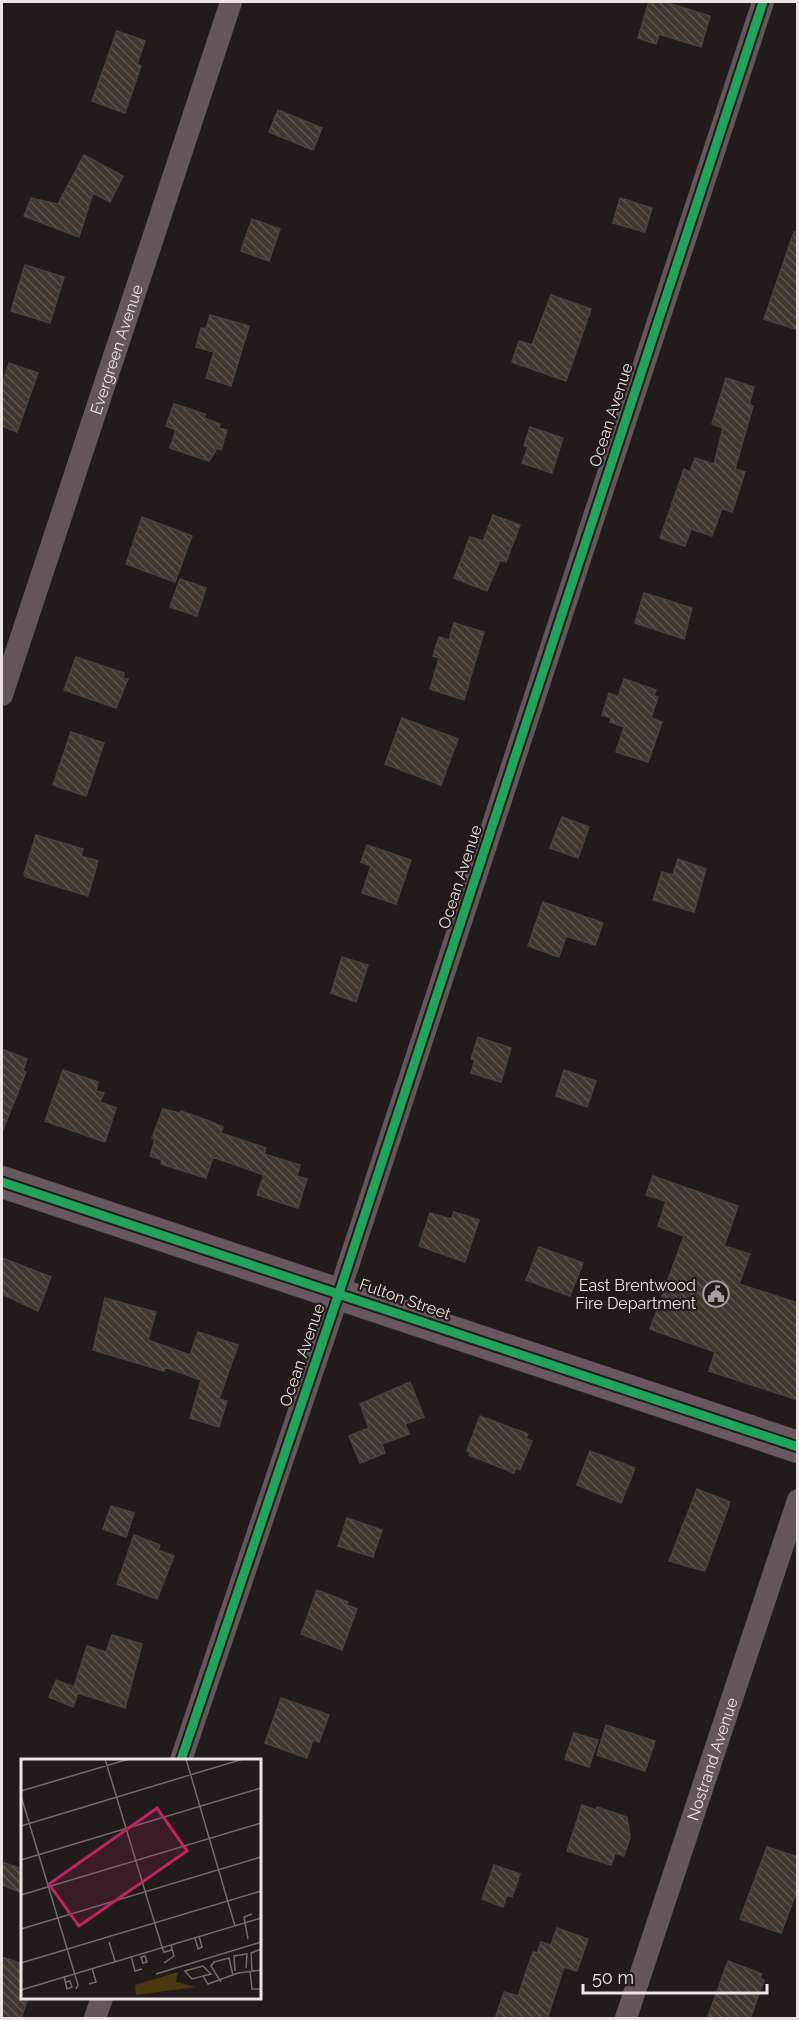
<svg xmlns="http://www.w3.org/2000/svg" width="799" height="2020" font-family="Raleway,sans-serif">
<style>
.building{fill:url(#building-back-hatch);stroke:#474342;stroke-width:1.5}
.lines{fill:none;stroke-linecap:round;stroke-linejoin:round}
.street{stroke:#65565c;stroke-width:22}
.secondary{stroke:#68585f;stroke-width:32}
.cycleway-casing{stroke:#231a19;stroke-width:13}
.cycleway{stroke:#20a55d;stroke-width:9}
.labels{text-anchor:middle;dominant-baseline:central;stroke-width:4.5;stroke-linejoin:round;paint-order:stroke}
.street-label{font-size:16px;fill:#ebe4e3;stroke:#231a19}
.poi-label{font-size:16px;fill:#ebe4e3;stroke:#231a19;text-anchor:end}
.inset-road{fill:none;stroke:#726c6b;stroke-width:1.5}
.view{fill:#c42262;fill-opacity:0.15;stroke:#c42262;stroke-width:3}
.inset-edge{fill:none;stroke:#ebe4e3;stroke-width:3}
</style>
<defs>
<pattern id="building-back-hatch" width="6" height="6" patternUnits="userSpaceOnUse" patternTransform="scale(1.5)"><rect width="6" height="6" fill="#403630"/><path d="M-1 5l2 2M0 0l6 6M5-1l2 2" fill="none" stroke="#5c534e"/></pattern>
</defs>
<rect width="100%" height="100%" fill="#211c1b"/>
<path class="building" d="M 649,2 L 665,2 L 710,16 L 701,47 L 659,34 L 656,44 L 638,38 Z
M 117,31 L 145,41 L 137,64 L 141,66 L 125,113 L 92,101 Z
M 278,110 L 322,128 L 313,150 L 269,132 Z
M 84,155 L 123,176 L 110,202 L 93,193 L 79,237 L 24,216 L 31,198 L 58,204 Z
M 620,198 L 652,208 L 645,232 L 613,223 Z
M 252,219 L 280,229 L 269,261 L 241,251 Z
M 794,232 L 798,233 L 798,330 L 764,319 Z
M 25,265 L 64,277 L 50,323 L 11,311 Z
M 551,295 L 591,309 L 566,381 L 512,362 L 519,341 L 532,345 Z
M 210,315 L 249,326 L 231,386 L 206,378 L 214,352 L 196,347 L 201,328 L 206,329 Z
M 9,363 L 38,373 L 17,432 L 2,426 L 2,385 Z
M 726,378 L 754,387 L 749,405 L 753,406 L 735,469 L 745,472 L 732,512 L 722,508 L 712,536 L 691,529 L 685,546 L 660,538 L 684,469 L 690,472 L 695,458 L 714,464 L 723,428 L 712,424 Z
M 174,404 L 205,414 L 204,418 L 220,424 L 219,428 L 227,430 L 221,450 L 217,448 L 209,461 L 170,448 L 176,430 L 166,426 Z
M 530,427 L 563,438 L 552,473 L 522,463 L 528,447 L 524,446 Z
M 493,515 L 520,525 L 506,562 L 500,560 L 487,591 L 454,578 L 470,537 L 483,541 Z
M 142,517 L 192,536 L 175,582 L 126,564 Z
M 180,579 L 206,588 L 197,616 L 170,607 Z
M 644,593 L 692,608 L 684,639 L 635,623 Z
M 454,623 L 484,632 L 464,700 L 430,689 L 439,658 L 433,656 L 439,637 L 449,640 Z
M 76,657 L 124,673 L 123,678 L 128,679 L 116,708 L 64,690 Z
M 624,679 L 656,690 L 654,696 L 658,697 L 651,718 L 662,722 L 648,762 L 616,752 L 624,727 L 610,722 L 611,718 L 602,715 L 609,693 L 618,697 Z
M 402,718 L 458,739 L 441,785 L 385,764 Z
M 71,732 L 104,743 L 86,796 L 53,785 Z
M 562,817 L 589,827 L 578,858 L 550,848 Z
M 36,835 L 83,849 L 81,856 L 98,861 L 88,896 L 26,877 L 24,874 Z
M 367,845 L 411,860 L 396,904 L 362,893 L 371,866 L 361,862 Z
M 678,859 L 706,869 L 694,912 L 653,900 L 662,872 L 673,875 Z
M 543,902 L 603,923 L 595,945 L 566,936 L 559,957 L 528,946 Z
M 342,957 L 368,965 L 356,1002 L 331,993 Z
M 478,1037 L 511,1048 L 501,1082 L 471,1073 L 475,1060 L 471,1059 Z
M 2,1049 L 27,1059 L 23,1071 L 26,1072 L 2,1132 Z
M 63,1070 L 98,1082 L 96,1091 L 104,1093 L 100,1102 L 116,1108 L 105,1142 L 45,1121 Z
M 564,1070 L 596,1081 L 587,1107 L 556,1096 Z
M 163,1109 L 180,1113 L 181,1111 L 209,1121 L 223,1127 L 221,1133 L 266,1148 L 264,1154 L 300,1165 L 297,1176 L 307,1179 L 298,1208 L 257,1195 L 264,1175 L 213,1157 L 206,1178 L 161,1164 L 162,1160 L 150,1156 L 155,1139 L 152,1138 Z
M 653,1176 L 738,1206 L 724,1246 L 750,1254 L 739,1284 L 798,1303 L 798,1400 L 709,1371 L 715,1352 L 650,1329 L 684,1236 L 658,1226 L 666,1201 L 646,1195 Z
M 454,1212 L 479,1220 L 465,1262 L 419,1246 L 430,1213 L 451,1219 Z
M 539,1247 L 583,1263 L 570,1296 L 526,1280 Z
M 2,1258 L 51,1277 L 38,1311 L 2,1294 Z
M 105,1298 L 156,1312 L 148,1340 L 190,1355 L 198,1332 L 238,1345 L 219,1399 L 227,1401 L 219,1427 L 190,1418 L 201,1380 L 165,1367 L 164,1371 L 93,1350 Z
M 410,1382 L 424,1417 L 405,1424 L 409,1434 L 382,1444 L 385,1453 L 360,1463 L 349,1436 L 369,1428 L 360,1404 Z
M 480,1416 L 528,1434 L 526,1439 L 532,1441 L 520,1470 L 516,1468 L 514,1473 L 469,1455 L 470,1452 L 467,1451 Z
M 590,1451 L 635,1468 L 621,1503 L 577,1485 Z
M 697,1489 L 730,1502 L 705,1571 L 669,1561 Z
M 111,1506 L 134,1513 L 126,1537 L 103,1529 Z
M 347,1518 L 382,1530 L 373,1557 L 338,1546 Z
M 134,1535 L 160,1545 L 158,1550 L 174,1556 L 157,1599 L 117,1584 Z
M 317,1590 L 348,1602 L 347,1605 L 357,1609 L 342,1650 L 301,1634 Z
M 112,1635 L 142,1644 L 125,1708 L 78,1693 L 73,1707 L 49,1697 L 56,1680 L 74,1687 L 87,1646 L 106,1652 Z
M 281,1698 L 329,1715 L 319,1742 L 313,1740 L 307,1758 L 265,1743 Z
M 606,1725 L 655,1741 L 645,1771 L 597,1755 Z
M 574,1733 L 598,1740 L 589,1767 L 565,1759 Z
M 582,1805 L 596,1810 L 597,1807 L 627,1817 L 630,1838 L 624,1856 L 615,1853 L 611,1865 L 567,1851 Z
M 767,1847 L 798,1857 L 798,1888 L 781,1933 L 740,1919 Z
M 2,1862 L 22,1869 L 22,1893 L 2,1885 Z
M 494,1865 L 520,1874 L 512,1897 L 507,1895 L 503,1907 L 482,1899 Z
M 557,1928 L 588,1939 L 577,1971 L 564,1967 L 547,2019 L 495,2019 L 504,1992 L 518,1996 L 533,1952 L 537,1953 L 541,1942 L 551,1945 Z
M 2,1957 L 22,1964 L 22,1998 L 28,1998 L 21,2019 L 2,2019 Z
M 728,1961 L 762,1974 L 760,1978 L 764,1980 L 750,2019 L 707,2019 Z"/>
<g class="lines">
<g class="street">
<path id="s1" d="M 2,695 L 231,2"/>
<path d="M 181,1760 L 339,1293 L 763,2"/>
<path d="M 95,2018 L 102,1998"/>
<path id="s2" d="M 626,2018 L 798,1500"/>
</g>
<path class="secondary" d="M 2,1182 L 798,1447"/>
<g class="cycleway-casing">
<path id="cycleway" d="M 2,1182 L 798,1447
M 181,1760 L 339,1293 L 763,2"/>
</g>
<use href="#cycleway" class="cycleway"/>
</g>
<defs>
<g id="civic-ring" transform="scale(1.35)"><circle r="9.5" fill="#231a19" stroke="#a49e9d" stroke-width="1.5"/><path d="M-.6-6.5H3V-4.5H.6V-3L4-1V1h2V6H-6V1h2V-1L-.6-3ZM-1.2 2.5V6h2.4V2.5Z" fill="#a49e9d"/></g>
</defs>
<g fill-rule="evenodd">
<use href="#civic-ring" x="716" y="1294"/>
</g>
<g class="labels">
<g class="street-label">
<text stroke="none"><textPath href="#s1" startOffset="364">Evergreen Avenue</textPath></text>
<text transform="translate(611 415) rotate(-72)">Ocean Avenue</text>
<text transform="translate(460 877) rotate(-72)">Ocean Avenue</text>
<text transform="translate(405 1299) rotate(19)">Fulton Street</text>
<text transform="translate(302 1355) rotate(-71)">Ocean Avenue</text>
<text stroke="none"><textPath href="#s2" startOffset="273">Nostrand Avenue</textPath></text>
</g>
<g class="poi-label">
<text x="696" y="1285">East Brentwood<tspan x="696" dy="18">Fire Department</tspan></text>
</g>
</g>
<g transform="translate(21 1759)">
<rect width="240" height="240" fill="#211c1b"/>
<path d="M 157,213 L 155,223 L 175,228 L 115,236 L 114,226 Z" fill="#4b390e"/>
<path class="inset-road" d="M 84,0 L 141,188 L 143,193 L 151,191M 165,0 L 214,167M 0,32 L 108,0M 0,37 L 57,226 L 55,230M 0,67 L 222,0M 0,101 L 240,29M 0,136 L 240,64M 0,170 L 240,98M 174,179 L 177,190 L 181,188 L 178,177M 227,180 L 223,158 L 231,155M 88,183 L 94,202M 110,197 L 114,212 L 121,210M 124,197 L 126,203 L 122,204 L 120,198 ZM 0,204 L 240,132M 143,204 L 153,197 L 150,186M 214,212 L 213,197 L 226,195 L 225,209M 229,212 L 231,230 L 240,230M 231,212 L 230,194 L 240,190M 135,215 L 240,183M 43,217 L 46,230 L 51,228 L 49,222 L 45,223M 182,217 L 190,215 L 182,207 L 164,212 L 171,220 L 182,217 L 187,225 L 217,214 L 240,211M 200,223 L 190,207 L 193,203 L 208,199 L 212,217M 68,225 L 75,223 L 71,209M 0,231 L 240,159"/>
<path class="view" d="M 136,49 L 166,92 L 58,167 L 28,125 Z"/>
<rect width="240" height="240" class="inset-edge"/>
</g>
<rect width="799" height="2020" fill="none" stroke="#ebe4e3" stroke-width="6"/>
<path d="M583 1984v9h184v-9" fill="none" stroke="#ebe4e3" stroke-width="3"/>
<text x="592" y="1984" font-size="18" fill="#ebe4e3" stroke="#231a19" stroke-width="4.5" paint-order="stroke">50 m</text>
</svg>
